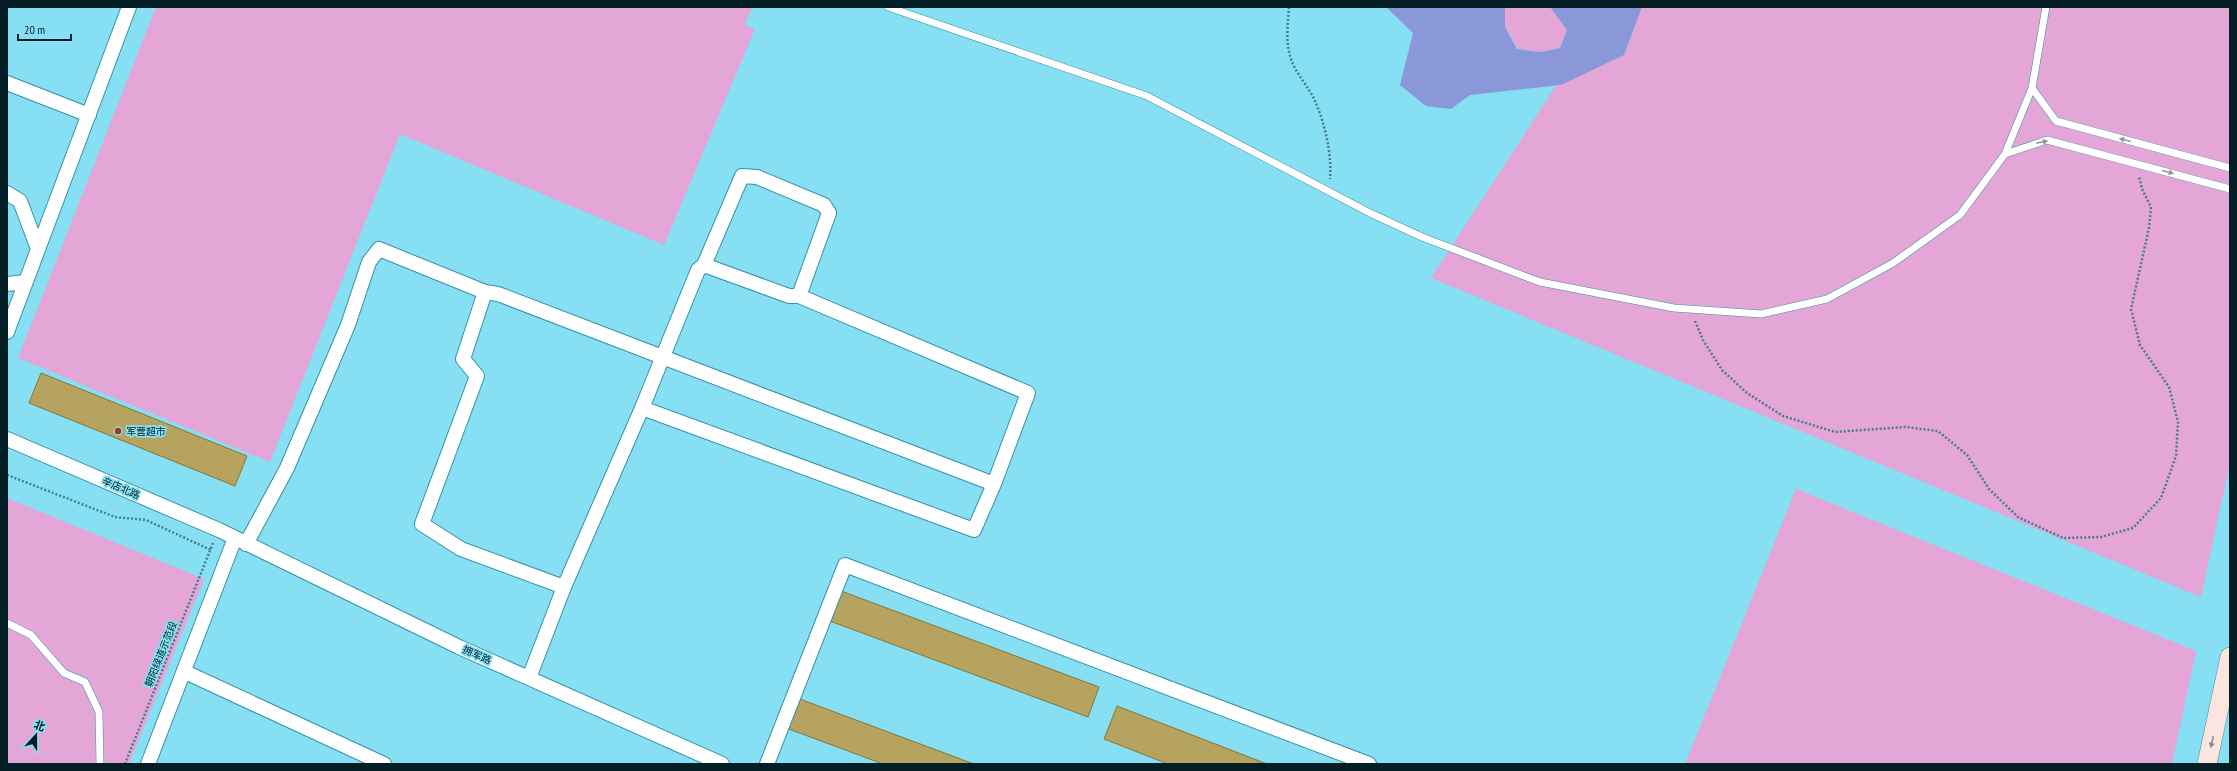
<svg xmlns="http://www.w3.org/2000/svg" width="2237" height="771" font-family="'PT Sans Narrow','Noto Sans SC',sans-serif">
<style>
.green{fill:#e4a5d7}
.water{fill:#8a98d9}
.building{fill:#b6a360;stroke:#887633}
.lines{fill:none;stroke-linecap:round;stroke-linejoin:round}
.lane-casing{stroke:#3591a4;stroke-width:8}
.street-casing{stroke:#3591a4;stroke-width:16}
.secondary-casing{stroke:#3591a4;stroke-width:20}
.path{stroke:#457e8c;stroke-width:2.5;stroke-dasharray:2 2;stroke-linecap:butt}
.lane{stroke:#fff;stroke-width:7}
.street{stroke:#fff;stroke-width:14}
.secondary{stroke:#fce5df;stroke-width:19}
.oneway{fill:#8e9a9d}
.oneway2{fill:#8c8c8b}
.poi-dot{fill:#9f371f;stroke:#87dff4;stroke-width:1.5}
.labels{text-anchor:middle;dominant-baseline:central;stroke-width:3.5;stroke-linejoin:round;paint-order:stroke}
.poi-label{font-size:10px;fill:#031f25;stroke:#87dff4;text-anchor:start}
.street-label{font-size:10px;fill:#031f25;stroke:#87dff4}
</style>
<rect width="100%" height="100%" fill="#87dff4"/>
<path class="green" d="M 156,7 L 752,7 L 745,25 L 755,29 L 664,245 L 400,134 L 270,462 L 18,358 Z
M 1505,7 L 1550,7 L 1567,30 L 1560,48 L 1541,52 L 1518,49 L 1505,27 Z
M 1642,7 L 2230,7 L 2230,463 L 2201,597 L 1431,278 L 1555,87 L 1624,55 Z
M 1796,489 L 2196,651 L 2172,764 L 1685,764 Z
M 7,498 L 204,579 L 129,764 L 7,764 Z"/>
<path class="water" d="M 1386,7 L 1505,7 L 1505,27 L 1517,49 L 1541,52 L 1560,48 L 1567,30 L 1550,7 L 1642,7 L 1624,55 L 1561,85 L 1470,95 L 1451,109 L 1426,106 L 1400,85 L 1413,33 Z"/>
<path class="building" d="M 41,373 L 247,456 L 235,486 L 29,403 Z
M 841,591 L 1099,687 L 1088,717 L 830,621 Z
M 797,698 L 974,764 L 883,764 L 786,728 Z
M 1117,706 L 1267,764 L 1168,764 L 1104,739 Z"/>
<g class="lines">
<g class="lane-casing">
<path id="lane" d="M 888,7 L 1147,96 L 1370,213 L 1422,237 L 1540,282 L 1674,308 L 1761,314 L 1827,299 L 1893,263 L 1960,215 L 2005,154 L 2032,88 L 2046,7
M 2032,88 L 2056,121 L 2230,168
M 2005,154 L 2047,140 L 2230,189
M 7,623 L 31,635 L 64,673 L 85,682 L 99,712 L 100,764"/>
</g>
<g class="street-casing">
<path id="street" d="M 7,83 L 89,115
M 7,193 L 20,201 L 38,249
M 7,284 L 26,282
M 485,292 L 463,359 L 477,376 L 422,524 L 461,549 L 564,587
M 7,332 L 129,7
M 642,408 L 974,530 L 994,484 L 1028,393 L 799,296 L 789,296 L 704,265
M 7,439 L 219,530 L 459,647 L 722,764
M 246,544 L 287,468 L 348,325 L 369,262 L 379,249 L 485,292 L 498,294 L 994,484
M 185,672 L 384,764
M 529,678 L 564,587 L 642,408 L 698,270 L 704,265 L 742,176 L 757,177 L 824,205 L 829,213 L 799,296
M 148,764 L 235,538
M 767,764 L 845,565 L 1369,764"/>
</g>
<g class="secondary-casing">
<path id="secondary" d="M 2207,764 L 2230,657"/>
</g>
<path class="path" d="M 1289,7 C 1288,24 1285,42 1291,59 C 1296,74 1309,87 1315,101 C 1325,124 1332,154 1330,179
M 1695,321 L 1703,340 L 1722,370 L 1747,393 L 1783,416 L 1835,432 L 1905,427 L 1938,431 L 1967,455 L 1989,489 L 2018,517 L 2063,538 L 2101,537 L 2133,528 L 2161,498 L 2176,456 L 2178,422 L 2169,387 L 2140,345 L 2131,309 L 2149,228 L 2151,207 L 2142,189 L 2139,176
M 7,475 L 115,517 L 146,520 L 211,550
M 125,764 L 213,543"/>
<use href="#lane" class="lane"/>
<use href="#street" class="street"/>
<use href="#secondary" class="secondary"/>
</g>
<defs><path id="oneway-solid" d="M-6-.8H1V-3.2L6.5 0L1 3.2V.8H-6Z"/></defs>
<g class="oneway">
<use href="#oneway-solid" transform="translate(2125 140) rotate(-165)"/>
<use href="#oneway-solid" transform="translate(2042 142) rotate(-12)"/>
<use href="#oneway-solid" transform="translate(2168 172) rotate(15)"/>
</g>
<use class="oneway2" href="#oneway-solid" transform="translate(2212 742) rotate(102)"/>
<circle class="poi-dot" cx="118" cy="431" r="4"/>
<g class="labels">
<g class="poi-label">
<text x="126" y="431">军营超市</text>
</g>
<g class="street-label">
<text transform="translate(121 488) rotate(23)">辛店北路</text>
<text transform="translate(161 654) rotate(-68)">朝阳绿道示范段</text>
<text transform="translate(477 655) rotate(24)">拥军路</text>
</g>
</g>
<rect width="2237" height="771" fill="none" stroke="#031f25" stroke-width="16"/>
<g transform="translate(36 735) rotate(21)" stroke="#87dff4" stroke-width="3" paint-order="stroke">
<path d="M0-3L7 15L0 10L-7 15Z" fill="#031f25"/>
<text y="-6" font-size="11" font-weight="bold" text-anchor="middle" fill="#031f25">北</text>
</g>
<path d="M18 34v6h53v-6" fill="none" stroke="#031f25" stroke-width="2"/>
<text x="24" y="34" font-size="12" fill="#031f25" stroke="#87dff4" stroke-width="3" paint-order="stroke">20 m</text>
</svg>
